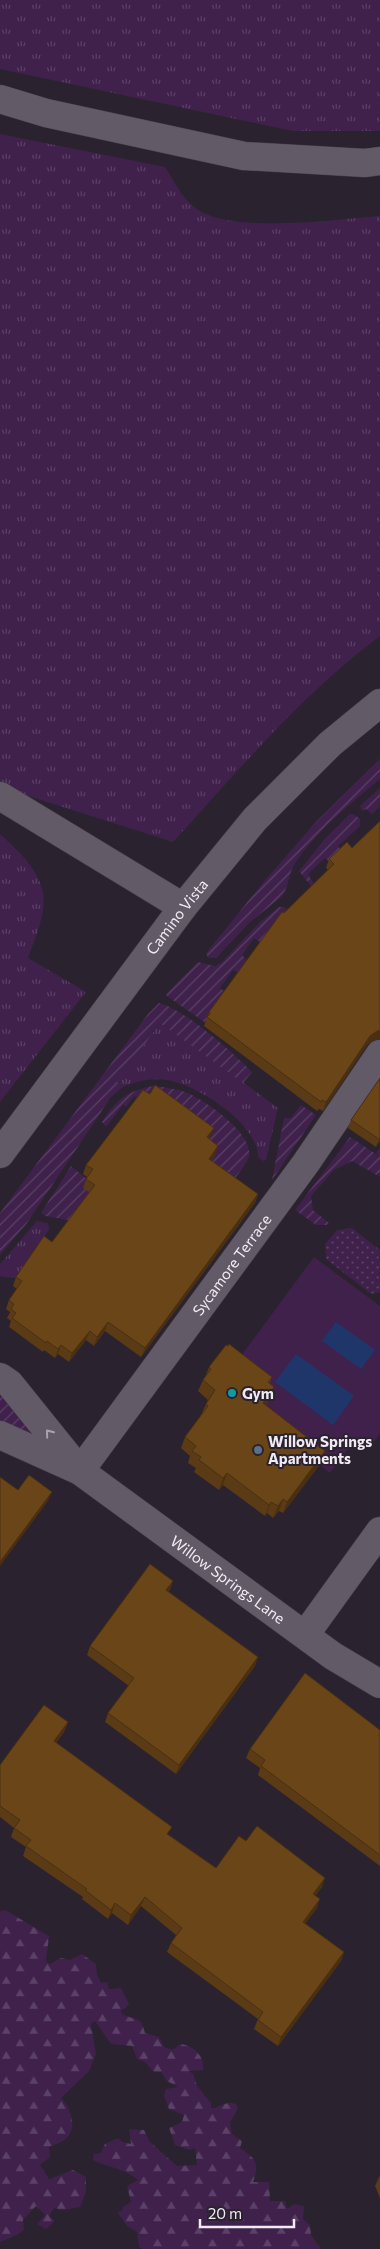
<svg xmlns="http://www.w3.org/2000/svg" width="380" height="2249" font-family="Commissioner,sans-serif">
<style>
.grass{fill:url(#grass-tufts)}
.forest{fill:url(#forest-firs)}
.park{fill:url(#park-dots)}
.garden{fill:url(#garden-furrows)}
.pitch{fill:#3f214c}
.water{fill:#1f366b}
.lines{fill:none;stroke-linecap:round;stroke-linejoin:round}
.minor-casing{stroke:#48414b;stroke-width:29}
.minor{stroke:#635a67;stroke-width:28}
.wall{fill:#5a3b15}
.shaded-wall{fill:#4a3011}
.building{fill:#694518;stroke:#4a3011}
.oneway{stroke:#aaa2ad}
.culture-dot{fill:#0f9aa8;stroke:#2a222e;stroke-width:2}
.service-dot{fill:#5c6f8a;stroke:#2a222e;stroke-width:2}
.labels{text-anchor:middle;dominant-baseline:central;stroke-width:4;stroke-linejoin:round;paint-order:stroke}
.street-label{font-size:15px;fill:#f0ebf3;stroke:#2a222e}
.poi-label{font-size:15px;font-weight:bold;fill:#f0ebf3;stroke:#2a222e;text-anchor:start}
</style>
<defs>
<pattern id="grass-tufts" width="24" height="20" patternUnits="userSpaceOnUse" patternTransform="scale(1.25)"><rect width="24" height="20" fill="#3f214c"/><path d="M3 7l-1-3M5 7V3M7 7l1-3M15 17l-1-3M17 17v-4M19 17l1-3" fill="none" stroke="#5b4166"/></pattern>
<pattern id="forest-firs" width="22" height="20" patternUnits="userSpaceOnUse" patternTransform="scale(1.25)"><rect width="22" height="20" fill="#3f214c"/><path d="M5 1l3.5 6h-7zM16 11l3.5 6h-7z" fill="#5b4166"/></pattern>
<pattern id="park-dots" width="8" height="8" patternUnits="userSpaceOnUse" patternTransform="scale(1.25)"><rect width="8" height="8" fill="#3f214c"/><path d="M2 2h.1M6 6h.1" fill="none" stroke="#5b4166" stroke-width="1.8" stroke-linecap="round"/></pattern>
<pattern id="garden-furrows" width="10" height="10" patternUnits="userSpaceOnUse" patternTransform="scale(1.25)"><rect width="10" height="10" fill="#3f214c"/><path d="M-1 1l2-2M0 10L10 0M9 11l2-2" fill="none" stroke="#5b4166"/></pattern>
</defs>
<rect width="100%" height="100%" fill="#2a222e"/>
<path class="grass" d="M 0,0 L 380,0 L 380,131 L 293,131 L 0,69 Z
M 0,134 L 165,167 C 173,179 181,196 192,205 C 223,236 337,219 380,216 L 380,636 C 302,694 238,771 173,842 L 0,787 Z
M 0,834 C 24,856 51,880 42,916 C 39,930 33,944 28,958 L 86,992 L 0,1102 Z
M 161,1022 L 278,1108 L 266,1160 L 263,1161 L 258,1157 C 258,1124 201,1088 172,1081 C 155,1077 139,1080 123,1087 L 116,1082 Z
M 37,1221 L 48,1223 L 49,1230 L 34,1250 C 34,1255 35,1262 34,1267 C 29,1280 11,1279 0,1276 L 0,1264 Z"/>
<path class="forest" d="M 5,1910 L 49,1936 L 46,1961 L 50,1964 L 61,1958 L 70,1960 L 82,1954 L 96,1964 L 97,1975 L 101,1983 L 107,1982 L 109,1989 L 121,1988 L 129,2004 L 126,2008 L 121,2010 L 122,2014 C 135,2021 141,2015 145,2033 L 159,2037 L 164,2047 L 172,2050 L 180,2044 C 193,2045 205,2056 203,2070 L 189,2071 L 193,2074 L 197,2086 L 211,2103 L 211,2108 C 220,2108 225,2100 236,2104 L 238,2109 L 230,2122 L 232,2134 L 242,2141 L 240,2148 C 256,2158 260,2164 253,2182 L 269,2182 L 270,2201 L 285,2201 L 287,2209 L 294,2204 L 304,2206 L 303,2219 L 310,2225 L 311,2235 L 321,2249 L 143,2249 L 139,2247 L 137,2232 L 127,2226 L 117,2212 L 122,2211 L 123,2207 L 131,2202 L 127,2186 L 138,2180 C 124,2168 109,2168 93,2160 L 94,2154 L 101,2153 L 105,2144 L 118,2138 L 122,2142 L 131,2144 L 129,2129 L 144,2130 L 149,2141 L 177,2166 L 197,2165 L 195,2148 L 189,2150 L 175,2145 L 169,2128 L 182,2122 L 184,2115 L 169,2109 L 164,2096 L 166,2089 L 178,2087 L 167,2081 L 161,2072 L 154,2072 L 145,2062 L 137,2059 L 132,2046 L 111,2044 L 95,2021 L 91,2024 L 96,2054 L 89,2071 L 61,2098 C 70,2107 78,2126 67,2138 C 63,2142 54,2145 49,2147 L 50,2157 L 40,2165 L 49,2179 L 73,2170 L 86,2177 L 86,2192 L 80,2207 L 63,2210 L 54,2208 L 49,2216 L 55,2221 L 46,2229 L 37,2224 L 45,2215 L 36,2206 L 23,2220 L 24,2230 L 17,2235 L 0,2242 L 0,1911 Z"/>
<path class="park" d="M 352,1228 L 380,1250 L 380,1292 L 371,1294 L 326,1259 L 325,1244 L 337,1230 Z"/>
<path class="garden" d="M 380,759 L 380,779 C 350,804 315,832 294,865 C 288,875 289,888 281,897 L 249,923 L 216,958 L 208,958 L 206,953 L 267,878 L 316,822 Z
M 380,788 L 380,806 L 372,814 L 366,809 L 362,811 L 360,806 L 362,804 Z
M 350,814 L 354,814 L 360,819 L 360,826 L 338,846 L 341,850 L 330,862 L 325,858 L 308,874 L 316,888 L 314,890 L 299,871 L 324,840 Z
M 279,907 L 284,907 L 314,926 L 263,944 L 254,938 L 242,955 L 248,961 L 238,973 L 233,970 L 220,988 L 229,995 L 207,1024 L 167,996 L 166,994 L 198,962 L 215,966 L 221,963 L 259,923 Z
M 159,1003 C 184,1009 233,1052 252,1072 L 243,1083 L 160,1023 L 117,1082 L 123,1087 L 111,1097 L 27,1223 L 0,1255 L 0,1213 L 148,1014 Z
M 154,1086 C 166,1087 177,1089 188,1093 C 207,1102 253,1133 249,1156 C 247,1166 218,1199 210,1209 L 147,1105 L 134,1096 L 126,1107 L 123,1105 L 106,1127 L 102,1122 C 114,1101 130,1089 154,1086 Z
M 301,1105 L 316,1115 L 272,1180 L 284,1118 L 291,1118 Z
M 350,1137 L 376,1154 L 380,1148 L 380,1177 L 352,1161 L 334,1170 L 311,1196 L 313,1210 L 329,1223 L 327,1225 L 316,1225 L 295,1210 Z
M 71,1166 L 141,1225 L 85,1223 L 45,1216 L 41,1213 Z
M 0,1392 L 30,1430 L 27,1434 L 0,1422 Z"/>
<path class="pitch" d="M 314,1257 L 380,1306 L 380,1433 L 370,1447 L 356,1438 L 330,1473 L 218,1387 Z"/>
<path class="water" d="M 336,1322 L 375,1350 L 361,1369 L 322,1341 Z
M 296,1354 L 354,1396 L 333,1425 L 275,1382 Z"/>
<g class="lines">
<g class="minor-casing">
<g id="minor">
<path d="M 0,99 L 46,113 L 244,156 L 365,163 L 380,161"/>
<path d="M 0,796 L 183,907"/>
<path id="s1" d="M 0,1154 L 183,907 L 255,819 L 330,744 L 380,703"/>
<path d="M 0,1377 L 10,1384 L 76,1466"/>
<path id="s2" d="M 0,1435 L 80,1471 L 333,1656 L 380,1684"/>
<path id="s3" d="M 80,1471 L 306,1163 L 380,1054"/>
<path d="M 305,1635 L 380,1531"/>
</g>
</g>
<use href="#minor" class="minor"/>
</g>
<path class="wall" d="M 380,821 L 380,1039 L 374,1040 L 367,1045 L 323,1111 L 319,1109 L 317,1111 L 204,1026 L 209,1012 L 284,913 L 328,870 L 326,868 L 329,859 L 352,848 Z
M 380,1078 L 380,1141 L 376,1147 L 348,1128 L 351,1120 Z
M 210,1137 L 209,1139 L 215,1155 L 211,1161 L 258,1194 L 255,1203 L 141,1357 L 105,1331 L 94,1346 L 86,1340 L 69,1362 L 58,1354 L 55,1358 L 44,1350 L 43,1352 L 9,1327 L 11,1321 L 7,1318 L 10,1312 L 6,1309 L 9,1300 L 17,1289 L 13,1286 L 16,1277 L 52,1242 L 89,1192 L 83,1188 L 87,1177 L 83,1174 L 86,1165 Z
M 209,1367 L 272,1377 L 270,1383 L 270,1399 L 266,1405 L 321,1463 L 283,1513 L 279,1511 L 273,1518 L 267,1513 L 265,1516 L 223,1485 L 219,1490 L 194,1472 L 196,1468 L 188,1463 L 190,1456 L 181,1448 L 185,1437 L 201,1415 L 206,1404 L 208,1400 L 198,1391 L 203,1380 L 206,1375 Z
M 170,1590 L 168,1592 L 255,1666 L 176,1774 L 105,1722 L 108,1713 L 129,1686 L 87,1655 L 90,1646 Z
M 68,1722 L 64,1732 L 56,1743 L 169,1835 L 216,1868 L 246,1841 L 322,1887 L 315,1896 L 317,1908 L 305,1923 L 344,1952 L 341,1961 L 278,2046 L 254,2029 L 258,2019 L 167,1952 L 171,1943 L 176,1935 L 141,1906 L 128,1925 L 112,1913 L 108,1919 L 82,1899 L 83,1897 L 23,1856 L 26,1847 L 11,1837 L 14,1828 L 0,1817 L 0,1765 Z
M 380,1730 L 380,1866 L 258,1775 L 260,1768 L 246,1758 L 250,1749 Z
M 380,2176 L 380,2198 L 375,2186 L 379,2177 Z"/>
<path class="shaded-wall" d="M 377,1031 L 380,1031 L 380,1039 L 374,1040 L 367,1045 L 323,1111 L 326,1102 L 370,1036 Z
M 214,1128 L 210,1137 L 204,1146 L 207,1137 Z
M 380,1137 L 380,1141 L 376,1147 L 379,1139 Z
M 218,1146 L 215,1155 L 206,1168 L 209,1159 Z
M 258,1194 L 255,1203 L 141,1357 L 145,1348 Z
M 108,1322 L 105,1331 L 94,1346 L 97,1337 Z
M 90,1331 L 86,1340 L 69,1362 L 72,1353 Z
M 61,1345 L 58,1354 L 55,1358 L 58,1349 Z
M 274,1387 L 270,1399 L 259,1414 L 263,1403 Z
M 325,1451 L 321,1463 L 283,1513 L 287,1502 Z
M 227,1473 L 223,1485 L 219,1490 L 223,1478 Z
M 52,1492 L 48,1501 L 0,1566 L 0,1562 Z
M 283,1499 L 279,1511 L 273,1518 L 278,1506 Z
M 271,1502 L 267,1513 L 265,1516 L 269,1505 Z
M 173,1581 L 170,1590 L 163,1599 L 166,1590 Z
M 258,1657 L 255,1666 L 176,1774 L 179,1765 Z
M 68,1722 L 64,1732 L 51,1750 L 54,1741 Z
M 325,1878 L 322,1887 L 310,1903 L 313,1894 Z
M 145,1897 L 141,1906 L 128,1925 L 131,1915 Z
M 320,1899 L 317,1908 L 300,1931 L 303,1922 Z
M 115,1903 L 112,1913 L 108,1919 L 111,1910 Z
M 344,1952 L 341,1961 L 278,2046 L 281,2037 Z"/>
<path class="building" d="M 380,821 L 380,1031 L 377,1031 L 370,1036 L 326,1102 L 322,1100 L 321,1102 L 207,1017 L 210,1014 L 209,1012 L 282,912 L 284,913 L 334,864 L 329,859 L 347,842 L 352,848 Z
M 380,1078 L 380,1137 L 379,1139 L 351,1120 Z
M 155,1085 L 214,1128 L 207,1137 L 218,1146 L 209,1159 L 258,1194 L 145,1348 L 108,1322 L 97,1337 L 90,1331 L 72,1353 L 61,1345 L 58,1349 L 47,1341 L 46,1343 L 12,1318 L 16,1313 L 11,1309 L 14,1304 L 9,1300 L 22,1281 L 16,1277 L 44,1236 L 52,1242 L 95,1185 L 86,1179 L 93,1169 L 86,1165 L 143,1090 L 150,1094 Z
M 229,1344 L 272,1377 L 268,1382 L 274,1387 L 263,1403 L 325,1451 L 287,1502 L 283,1499 L 278,1506 L 271,1502 L 269,1505 L 227,1473 L 223,1478 L 199,1460 L 201,1457 L 192,1451 L 196,1446 L 185,1437 L 208,1406 L 206,1404 L 215,1390 L 203,1380 L 211,1369 L 209,1367 L 226,1345 L 228,1346 Z
M 29,1475 L 52,1492 L 0,1562 L 0,1477 L 18,1490 Z
M 150,1564 L 173,1581 L 166,1590 L 258,1657 L 179,1765 L 108,1713 L 134,1678 L 90,1646 Z
M 305,1673 L 380,1730 L 380,1855 L 261,1766 L 265,1760 L 250,1749 Z
M 44,1705 L 68,1722 L 54,1741 L 172,1827 L 167,1834 L 216,1868 L 239,1836 L 246,1841 L 257,1826 L 325,1878 L 313,1894 L 320,1899 L 303,1922 L 344,1952 L 281,2037 L 258,2020 L 263,2012 L 171,1943 L 182,1928 L 145,1897 L 131,1915 L 115,1903 L 111,1910 L 85,1890 L 87,1889 L 26,1846 L 31,1840 L 14,1828 L 20,1820 L 0,1806 L 0,1765 Z"/>
<defs><path id="oneway-chevron" d="M-2-3.5L2.5 0L-2 3.5" fill="none" stroke-width="1.6" stroke-linecap="round" stroke-linejoin="round" transform="scale(1.25)"/></defs>
<use class="oneway" href="#oneway-chevron" transform="translate(49 1433) rotate(-129)"/>
<circle class="culture-dot" cx="232" cy="1393" r="5"/>
<circle class="service-dot" cx="258" cy="1450" r="5"/>
<g class="labels">
<g class="street-label">
<text stroke="none"><textPath href="#s1" startOffset="296">Camino Vista</textPath></text>
<text stroke="none"><textPath href="#s3" startOffset="256">Sycamore Terrace</textPath></text>
<text stroke="none"><textPath href="#s2" startOffset="271">Willow Springs Lane</textPath></text>
</g>
<g class="poi-label">
<text x="242" y="1393">Gym</text>
<text x="268" y="1441">Willow Springs<tspan x="268" dy="17">Apartments</tspan></text>
</g>
</g>
<path d="M200 2219v8h94v-8" fill="none" stroke="#f0ebf3" stroke-width="2.5"/>
<text x="208" y="2219" font-size="15" fill="#f0ebf3" stroke="#2a222e" stroke-width="4" paint-order="stroke">20 m</text>
</svg>
